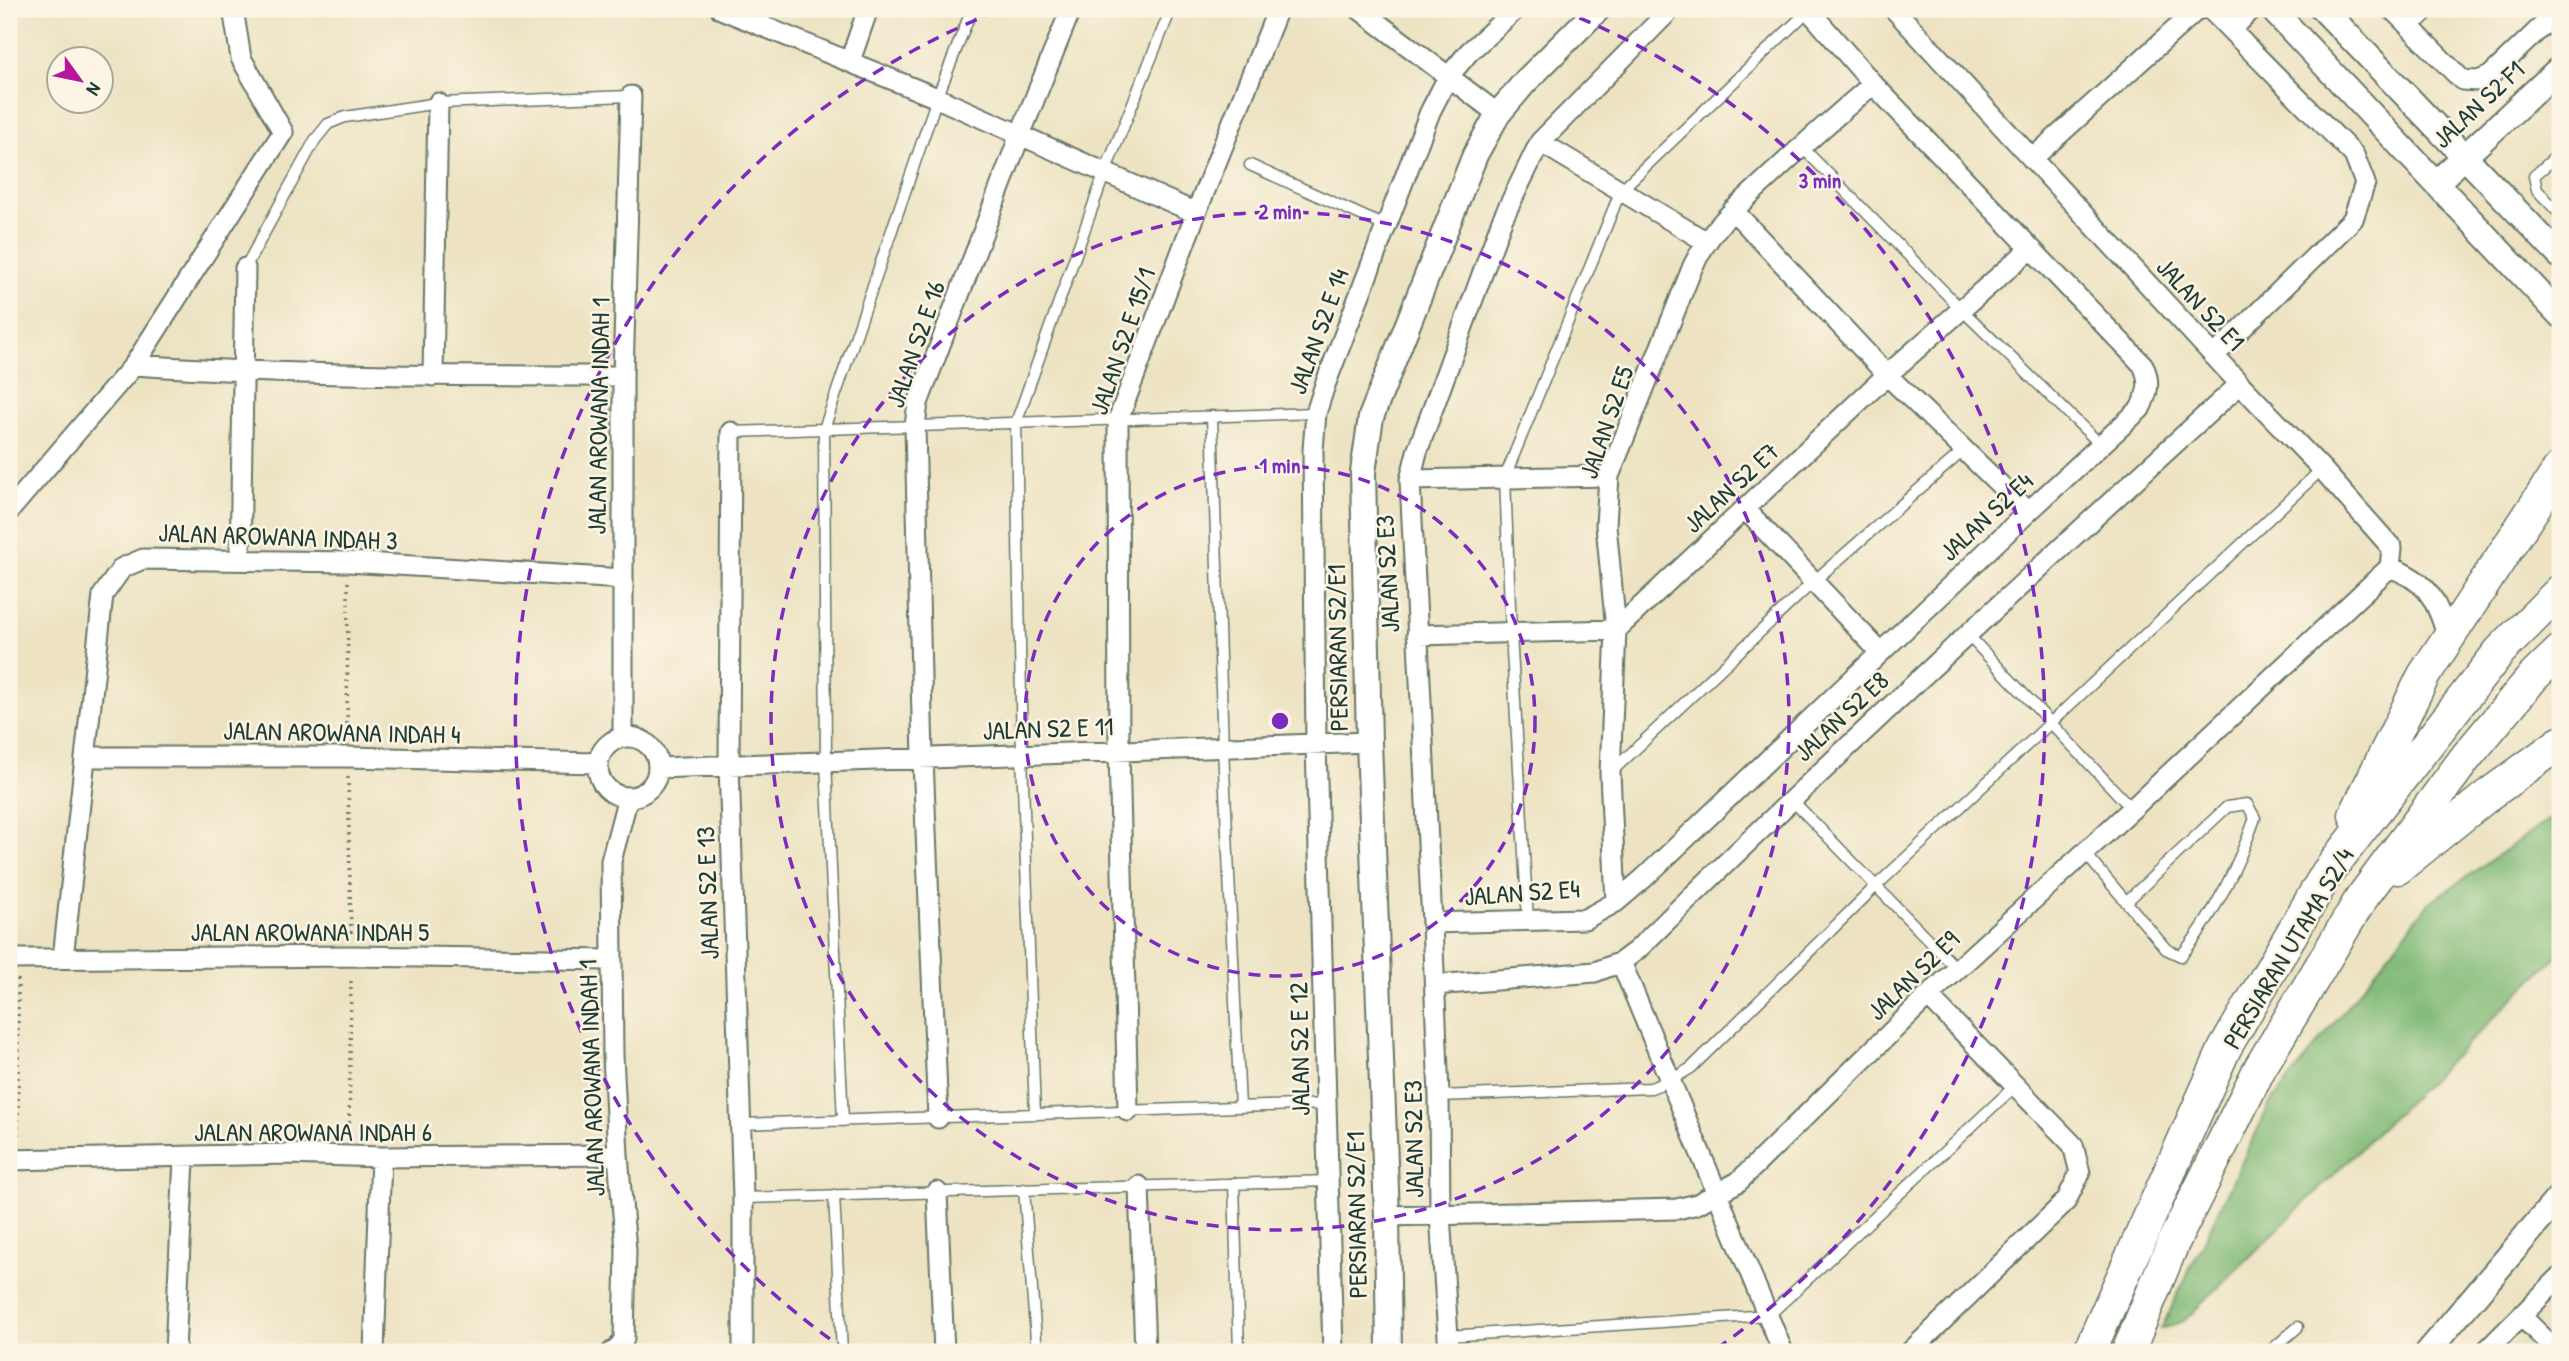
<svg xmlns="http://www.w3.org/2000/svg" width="2569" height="1361" font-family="'Patrick Hand',sans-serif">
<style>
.forest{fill:#84bc79;stroke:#527c56;stroke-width:2}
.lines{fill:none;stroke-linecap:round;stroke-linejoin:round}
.service-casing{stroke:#677766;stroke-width:13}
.minor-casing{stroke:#677766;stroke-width:23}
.tertiary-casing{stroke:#677766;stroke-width:28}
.primary-casing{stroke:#677766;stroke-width:35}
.path{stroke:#677766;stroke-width:3.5;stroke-dasharray:2 5;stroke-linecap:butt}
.service{stroke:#fff;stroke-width:10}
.minor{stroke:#fff;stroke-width:19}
.tertiary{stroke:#fff;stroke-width:24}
.primary{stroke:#fff;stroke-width:32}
.ring{fill:none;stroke:#7b2cbf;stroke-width:3.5;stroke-dasharray:12 9}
.labels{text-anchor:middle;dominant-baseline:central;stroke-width:5;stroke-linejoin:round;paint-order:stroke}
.street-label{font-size:26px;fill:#1f3d34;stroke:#fcf5e5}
.centre{fill:#7b2cbf;stroke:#fcf5e5;stroke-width:3.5}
.ring-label{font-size:21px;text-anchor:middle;font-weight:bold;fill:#7b2cbf;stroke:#fcf5e5;stroke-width:5;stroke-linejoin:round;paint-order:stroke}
</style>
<rect width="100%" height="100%" fill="#fcf5e5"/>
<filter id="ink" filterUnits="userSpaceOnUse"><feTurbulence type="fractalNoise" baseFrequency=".0143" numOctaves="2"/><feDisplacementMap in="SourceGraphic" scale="14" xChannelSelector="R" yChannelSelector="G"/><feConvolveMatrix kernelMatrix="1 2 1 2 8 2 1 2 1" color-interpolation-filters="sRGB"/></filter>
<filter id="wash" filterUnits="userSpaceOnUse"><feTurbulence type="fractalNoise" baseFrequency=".00686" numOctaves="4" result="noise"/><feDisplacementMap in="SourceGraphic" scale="28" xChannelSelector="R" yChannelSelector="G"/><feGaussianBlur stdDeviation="1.57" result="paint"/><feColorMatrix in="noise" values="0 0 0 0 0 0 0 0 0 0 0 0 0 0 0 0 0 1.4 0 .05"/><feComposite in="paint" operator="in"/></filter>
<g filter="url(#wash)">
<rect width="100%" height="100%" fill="#ede3c3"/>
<path class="forest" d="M 2560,812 L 2560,953 L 2184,1321 L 2161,1329 L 2270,1104 L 2429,903 Z"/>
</g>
<g filter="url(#ink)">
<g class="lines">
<g class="service-casing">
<path id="service" d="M 760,25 L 766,9
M 2412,29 L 2433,9
M 1801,146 L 1961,309 L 2101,445
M 2560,153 L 2534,176 L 2537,190 L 2560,214
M 1250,165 L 1385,226
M 245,268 L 315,140 L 328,124 L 345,117 L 438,103 L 631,96
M 1212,416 L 1223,748 L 1240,1107
M 731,432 L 1316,413
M 1967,634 L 2132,809
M 1610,773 L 1813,582 L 1964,450
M 1791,799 L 1957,969
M 2085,853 L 2166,949 L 2181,956 C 2213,918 2239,864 2255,818 L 2247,804 L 2227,807 L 2126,902
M 1528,921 L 1511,634 L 1505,477 L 1621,190 L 1809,10
M 1439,1096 L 1651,1088 L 1671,1080 L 1691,1068 L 1876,886 L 2322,469
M 1035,1114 L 1022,755 L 1016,423 L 1105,172 L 1171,9
M 843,1121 L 826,762 L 824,429 L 937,98 L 972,9
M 741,1124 L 1327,1104
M 1234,1183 L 1239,1352
M 1024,1189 L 1037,1352
M 834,1195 L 842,1352
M 743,1198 L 1328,1181
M 1448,1336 L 1769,1315 L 2015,1086
M 2269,1352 L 2298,1327"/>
</g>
<g class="minor-casing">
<path id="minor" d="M 721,9 L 937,98 L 1196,213
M 1359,9 L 1498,114
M 1894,9 L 2240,384 L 2322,469 L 2392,548 L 2390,567
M 2210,9 L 2354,155 L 2365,183 L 2353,219 L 2214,356
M 2392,9 L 2462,80 L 2478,81 L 2490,76 L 2560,9
M 2232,29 L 2252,9
M 850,61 L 868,9
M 1540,142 L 1705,241
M 2032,159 L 2198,9
M 1733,210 L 1887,375 L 2028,512
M 134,365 C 297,376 460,376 623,376
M 433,376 L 438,103
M 731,432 L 729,765 L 743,1198 L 743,1352
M 1410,480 L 1609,476
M 1746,510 L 1880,652
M 9,511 L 134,365 L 283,132 L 241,58 L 233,9
M 240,560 L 245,268
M 2390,567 C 2432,584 2433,598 2449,637
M 1417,635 L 1616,630 L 1887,375 L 2030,249
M598 767a30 30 0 1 1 60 0a30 30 0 1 1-60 0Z
M 623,737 L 623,376 L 631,96
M 87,757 L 347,757 L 598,763
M 658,768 L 1369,742
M 1616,902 L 1610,773 L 1616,630 L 1606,525 L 1609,476 L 1693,266 C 1713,225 1737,207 1769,177 C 1803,145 1838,114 1873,84
M 1432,923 L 1585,919 L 1616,902 L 1644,878 L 2028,512 L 2140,409 C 2148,393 2151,382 2143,365 L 1873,84 L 1808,9
M 63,958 L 103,595 L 122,568 L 143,559 L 348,562 L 623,579
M 9,959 L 352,956 L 612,960
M 1621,962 L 1783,1352
M 1435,985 L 1595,972 L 1621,962 L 1637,950 C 1833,757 2036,570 2240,384
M 1128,1111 L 1119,751 L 1118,420 L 1196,213 L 1278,9
M 938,1118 L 923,759 L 915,426 L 918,403 L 1020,135 L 1071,9
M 9,1160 L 287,1154 L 381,1157 L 618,1155
M 1139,1186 L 1145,1352
M 937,1192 L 944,1352
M 1387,1216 L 1677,1209 L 1697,1204 L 1738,1182 L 1928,996 L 2132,809 L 2390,567
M 2521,1316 L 2558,1352
M 175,1352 L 184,1158
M 374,1352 L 381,1157
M 612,1352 L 617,1350 L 624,1339 L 626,1250 L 618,1155 L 613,1055 L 611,861 L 628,797
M 1333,1352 L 1316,744 L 1313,450 L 1316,413 L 1325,385 L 1430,112 L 1448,77 L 1469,52 L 1516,9
M 1449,1352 L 1440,1214 L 1439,1096 L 1432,923 L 1410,480 L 1417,452 L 1502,220 L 1540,142 L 1671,9
M 1910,1352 L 2066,1201 L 2080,1173 L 2073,1145 L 1928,996
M 2485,1352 L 2560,1277"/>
</g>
<g class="tertiary-casing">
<path id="tertiary" d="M 2272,9 L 2560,315
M 2323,9 L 2560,256
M 2436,183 L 2560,68
M 1389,1352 L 1387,1216 L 1369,742 L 1363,472 L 1371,417 L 1475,155 L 1498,114 L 1525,82 L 1598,9
M 2427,1352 L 2560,1196"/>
</g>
<g class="primary-casing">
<path id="primary" d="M 2355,815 L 2424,675 L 2560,468
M 2398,868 L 2487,796 L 2560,743
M 2089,1352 L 2225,1048 L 2327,873 L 2500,651 L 2560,591
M 2128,1352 L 2173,1243 L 2260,1068 L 2361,899 L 2467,756 L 2533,677 L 2560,651"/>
</g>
<path class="path" d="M 347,738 L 348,581
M 348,777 L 351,937
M 349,1137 L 351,977
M 18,1142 L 18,978"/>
<use href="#service" class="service"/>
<use href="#minor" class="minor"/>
<use href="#tertiary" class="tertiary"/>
<use href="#primary" class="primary"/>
</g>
</g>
<g class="ring">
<circle cx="1280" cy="721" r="255"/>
<circle cx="1280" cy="721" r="509"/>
<path d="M847 1351A764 764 0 0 1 1000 10M1560 10A764 764 0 0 1 1713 1351"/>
</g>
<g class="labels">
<g class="street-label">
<text transform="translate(2478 104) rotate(-43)">JALAN S2 F1</text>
<text transform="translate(2201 304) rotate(47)">JALAN S2 E1</text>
<text transform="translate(1318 331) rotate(-70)">JALAN S2 E 14</text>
<text transform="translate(1122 341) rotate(-71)">JALAN S2 E 15/1</text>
<text transform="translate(915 344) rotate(-71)">JALAN S2 E 16</text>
<text transform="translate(598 416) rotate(-89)">JALAN AROWANA INDAH 1</text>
<text transform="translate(1606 422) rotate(-71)">JALAN S2 E5</text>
<text transform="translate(1731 487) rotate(-43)">JALAN S2 E7</text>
<text transform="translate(1986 516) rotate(-43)">JALAN S2 E4</text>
<text transform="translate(278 536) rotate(2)">JALAN AROWANA INDAH 3</text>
<text transform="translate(1387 574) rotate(-93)">JALAN S2 E3</text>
<text transform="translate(1337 648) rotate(-91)">PERSIARAN S2/E1</text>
<text transform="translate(1841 716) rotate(-43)">JALAN S2 E8</text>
<text transform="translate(1048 728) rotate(-2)">JALAN S2 E 11</text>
<text transform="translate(342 732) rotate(1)">JALAN AROWANA INDAH 4</text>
<text transform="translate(1522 892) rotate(-4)">JALAN S2 E4</text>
<text transform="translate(707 893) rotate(-92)">JALAN S2 E 13</text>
<text x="310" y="931">JALAN AROWANA INDAH 5</text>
<text transform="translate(2288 948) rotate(-59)">PERSIARAN UTAMA S2/4</text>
<text transform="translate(1913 975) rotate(-44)">JALAN S2 E9</text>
<text transform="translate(1299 1049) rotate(-91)">JALAN S2 E 12</text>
<text transform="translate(591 1078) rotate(-92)">JALAN AROWANA INDAH 1</text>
<text x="313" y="1131">JALAN AROWANA INDAH 6</text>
<text transform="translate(1413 1139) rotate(-91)">JALAN S2 E3</text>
<text transform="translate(1356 1215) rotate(-91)">PERSIARAN S2/E1</text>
</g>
</g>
<circle cx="1280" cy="721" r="10" class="centre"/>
<g class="ring-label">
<text x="1820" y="188">3 min</text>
<text x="1280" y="219">2 min</text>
<text x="1280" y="473">1 min</text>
</g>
<rect width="2569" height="1361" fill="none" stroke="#fcf5e5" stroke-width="35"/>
<g transform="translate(80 80) rotate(123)"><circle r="33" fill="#fcf5e5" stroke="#a4ab9e" stroke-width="2"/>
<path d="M0-5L12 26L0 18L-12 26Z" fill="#b5179e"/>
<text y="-10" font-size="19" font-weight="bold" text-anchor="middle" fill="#1f3d34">N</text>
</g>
</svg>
